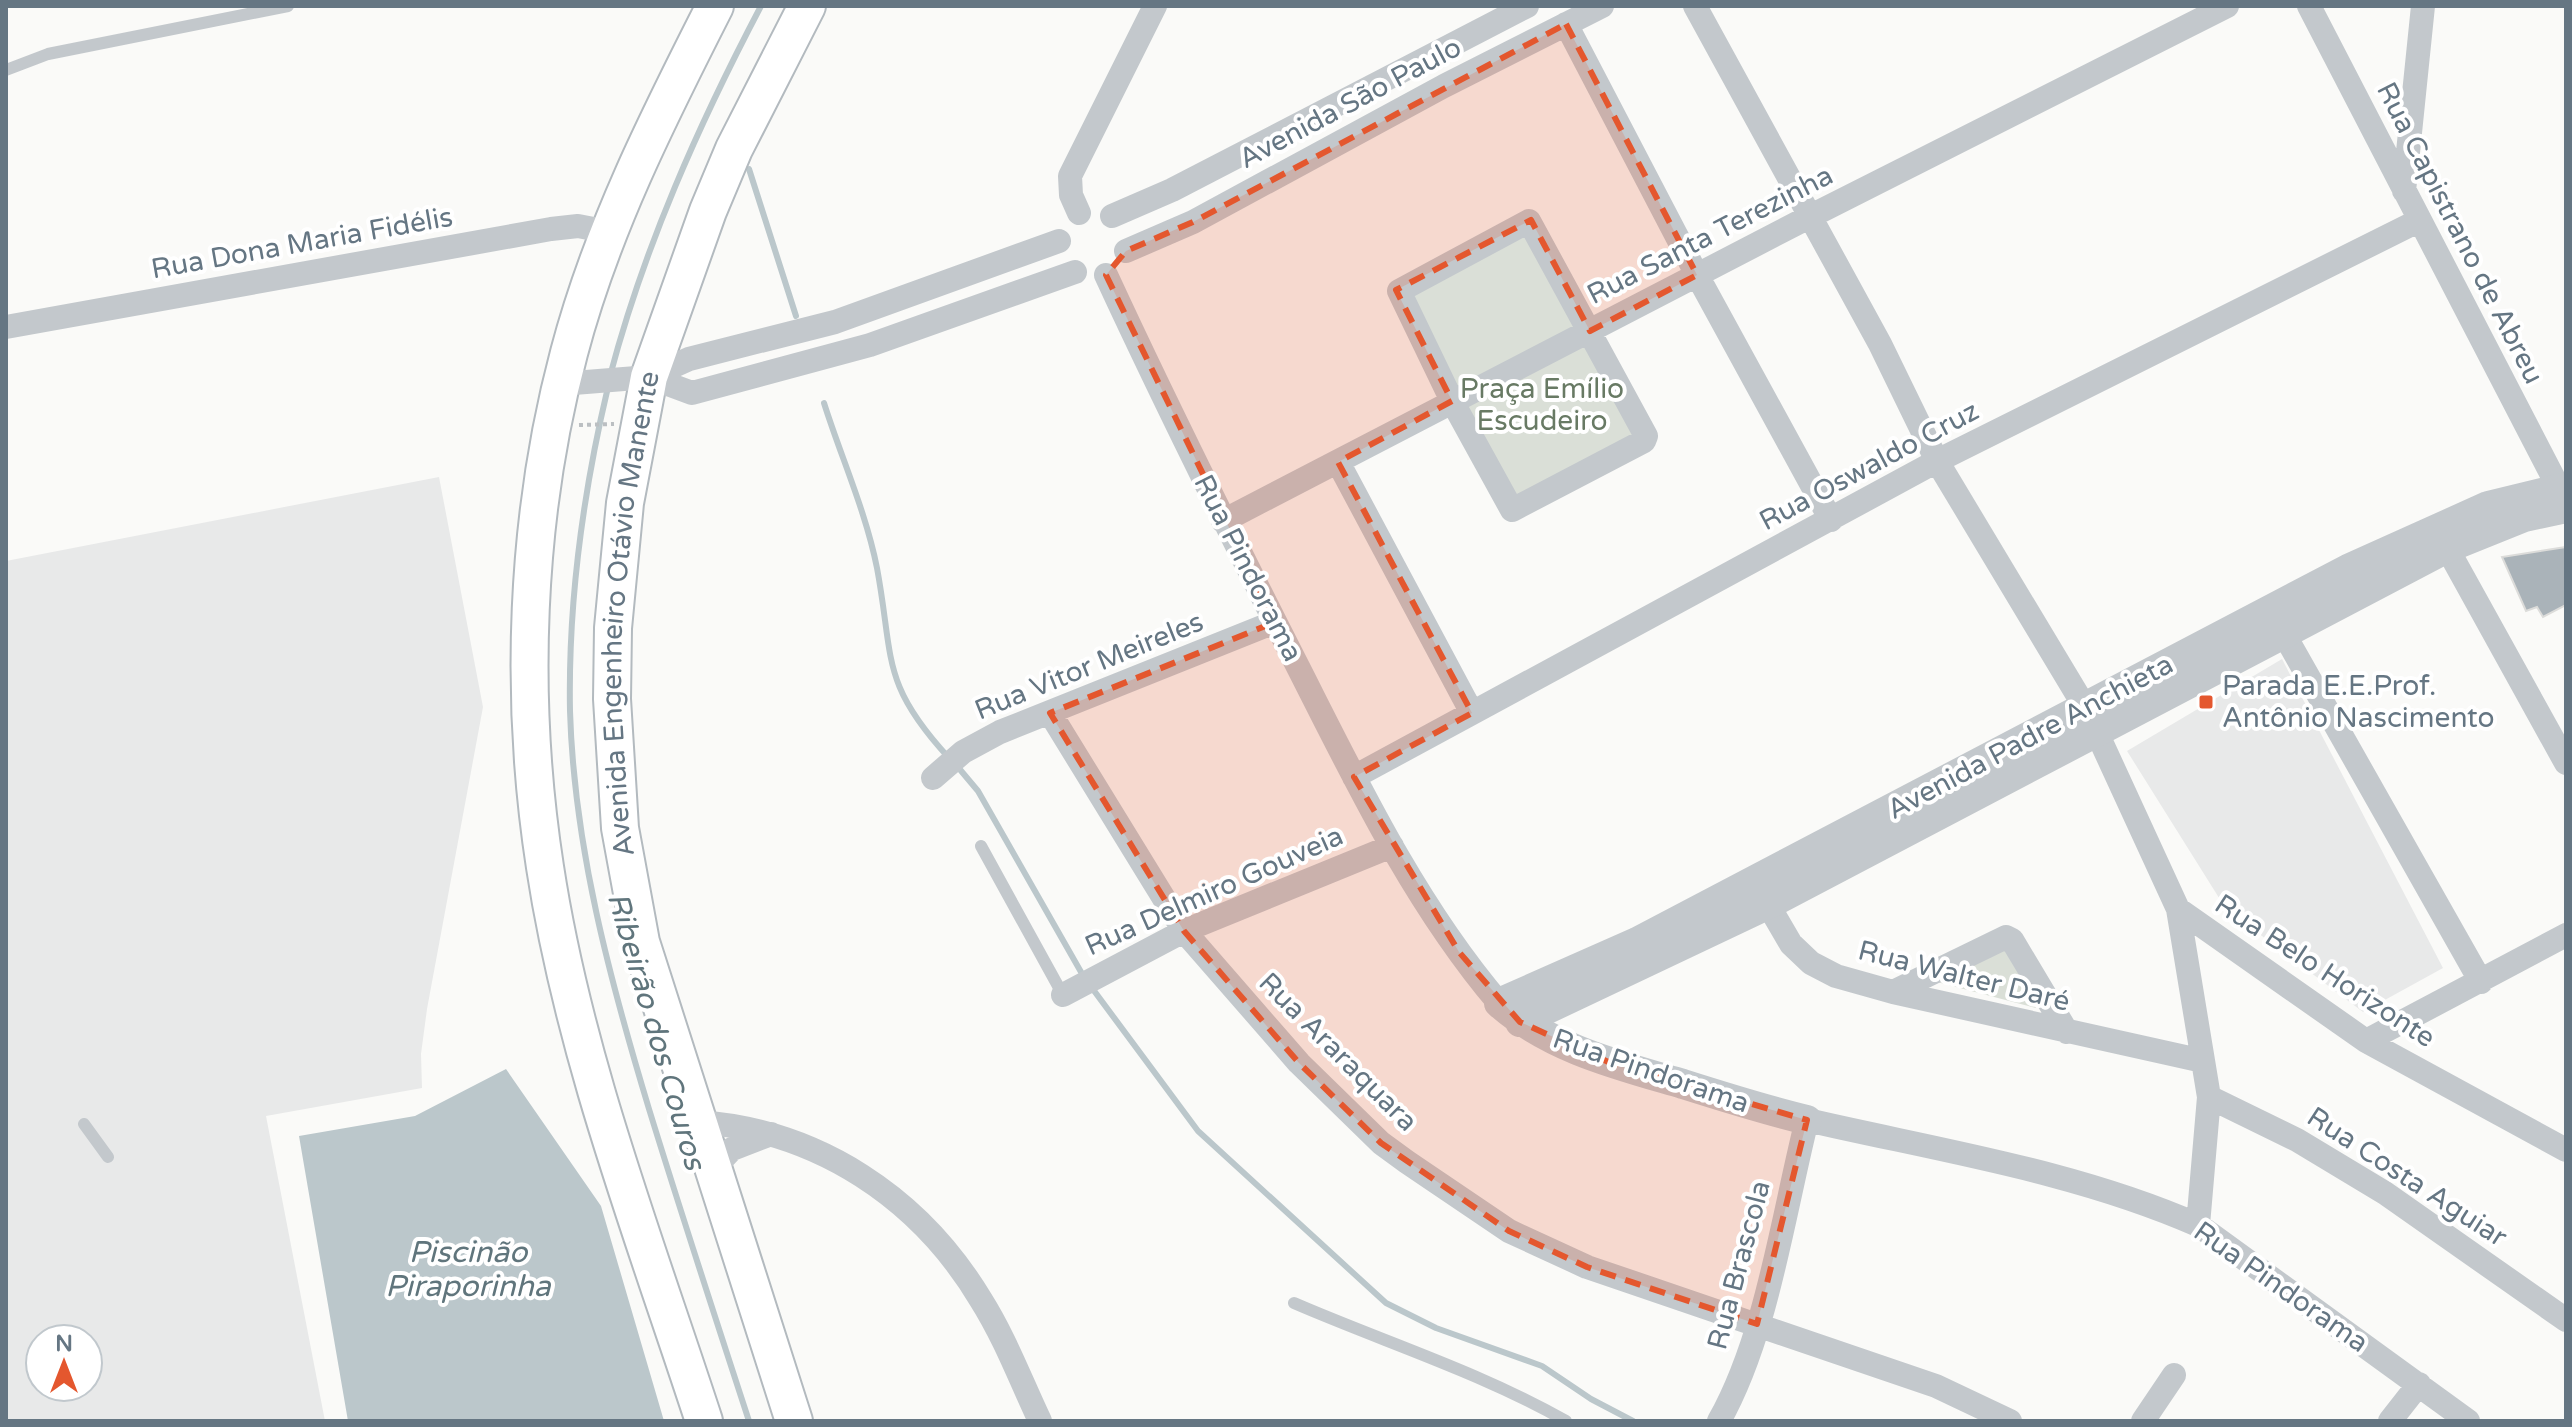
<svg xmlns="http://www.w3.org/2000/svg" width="2572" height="1427" font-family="'Varela Round',sans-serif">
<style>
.built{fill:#e8e9e9;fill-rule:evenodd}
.green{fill:#dadfd7}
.water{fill:#bbc7cb}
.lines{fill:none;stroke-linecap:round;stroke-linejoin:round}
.stream{stroke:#bbc7cb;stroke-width:6}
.building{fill:#aab3b9;stroke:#dcdcda;stroke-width:2}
.secondary-casing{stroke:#b3babf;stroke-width:40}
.path{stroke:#bbbfc2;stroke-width:4;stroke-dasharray:4 4;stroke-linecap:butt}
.service{stroke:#c3c8cc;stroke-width:12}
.minor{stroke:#c3c8cc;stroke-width:24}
.tertiary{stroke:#c3c8cc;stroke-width:30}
.secondary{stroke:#fff;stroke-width:36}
.marked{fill:#e4572e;fill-opacity:0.2;stroke:#e4572e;stroke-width:6;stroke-dasharray:16 10;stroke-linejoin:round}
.poi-dot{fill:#e4572e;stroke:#fff;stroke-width:3}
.labels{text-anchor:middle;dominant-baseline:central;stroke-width:8;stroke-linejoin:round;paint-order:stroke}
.street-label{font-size:28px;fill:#657683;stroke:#fff}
.park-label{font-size:28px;fill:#687a64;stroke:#fff}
.poi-label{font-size:28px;fill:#657683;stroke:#fff;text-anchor:start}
.water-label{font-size:30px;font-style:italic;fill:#60757c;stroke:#fff}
</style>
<rect width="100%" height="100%" fill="#fafaf8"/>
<path class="built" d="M 439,477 L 483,707 L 427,1009 L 421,1054 L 422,1088 L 266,1116 L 325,1421 L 6,1421 L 6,561 ZM 40,1339 L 88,1339 L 88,1387 L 40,1387 Z
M 2282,659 L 2443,968 L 2363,1012 L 2226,909 L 2127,751 Z"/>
<path class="green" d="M 1526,228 L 1633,435 L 1513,500 L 1410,293 Z
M 2006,947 L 2036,1008 L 1937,982 Z"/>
<path class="water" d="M 506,1069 L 601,1206 L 664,1421 L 348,1421 L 299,1136 L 415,1116 Z"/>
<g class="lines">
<path class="stream" d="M 749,169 L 796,316
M 610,376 C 644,247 699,124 761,6
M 608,387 C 583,493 568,602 570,711 C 574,847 610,980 649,1109 C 681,1213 715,1317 749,1421
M 824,403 C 841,457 866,512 877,568 C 894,659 880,683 949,758
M 957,766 L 978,791 L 1085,979
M 1092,988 L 1198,1131 L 1386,1303 L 1436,1328 L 1542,1366 L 1591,1399 L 1633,1421"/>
</g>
<path class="building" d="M 2566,547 L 2566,605 L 2543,617 L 2537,607 L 2526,611 L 2502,557 Z"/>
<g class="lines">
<g class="secondary-casing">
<g id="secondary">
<path d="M 704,1421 C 645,1240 574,1057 545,867 C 519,699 525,518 569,353 C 601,231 658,118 715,6"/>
<path id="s1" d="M 794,1421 L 641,942 L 620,828 L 612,699 L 613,628 L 625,503 L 649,377 L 708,211 L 734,149 L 807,6"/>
</g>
</g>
<path class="path" d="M 579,425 L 614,424"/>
<path class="service" d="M 6,70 L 48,54 L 288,6
M 981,846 L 1063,995
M 84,1124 L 108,1157
M 1294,1303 C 1384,1342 1480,1372 1566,1421"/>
<path class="minor" d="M 1695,6 L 1880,344 L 1937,461 L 2086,709 L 2178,909 L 2209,1097 L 2198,1225
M 2309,6 L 2566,502
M 1566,24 L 1697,275 L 1831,520
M 2404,191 L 2423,6
M 1079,213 L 1071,195 L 1070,176 L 1155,6
M 1112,216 L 1172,190 L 1527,6
M 1529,221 L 1646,436 L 1644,441 L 1512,510 L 1452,401 L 1399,291 Z
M 1126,251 L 1193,222 L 1444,86 L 1602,6
M 1106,275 C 1166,405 1230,533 1295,661 C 1355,779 1413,902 1499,1003
M 6,327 L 551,229 L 578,226 L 609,232
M 649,377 L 692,393 L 870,345 L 1075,272
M 561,384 L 649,377 L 689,359 L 835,322 L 1059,241
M 1338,462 L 1472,713
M 1223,521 L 1809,217 L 2227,6
M 2447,548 L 2566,763
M 2284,634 L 2481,982
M 1050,713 L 1184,931 L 1299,1063 L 1381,1143 L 1407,1162 L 1509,1231 L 1587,1267 L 1936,1386 L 2010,1421
M 1354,777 L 1937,461 L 2418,221
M 933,778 L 963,752 L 1000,732 L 1275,622
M 1760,891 L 1791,944 L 1811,963 L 1836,976 L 1893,992 L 2203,1061
M 2178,909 L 2366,1041 L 2566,1150
M 1893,992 L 2006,937 L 2012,940 L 2067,1032
M 1063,995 L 1184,931 L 1392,846
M 2366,1041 L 2566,935
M 2209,1097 L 2297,1140 L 2385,1193 L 2566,1320
M 698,1122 C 818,1130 920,1198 981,1300 C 1005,1338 1021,1381 1040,1421
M 713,1169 L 732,1149 L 771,1134
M 1719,1421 C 1767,1336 1783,1215 1807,1120 C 1937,1150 2075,1171 2198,1225 L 2468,1421
M 2143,1421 L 2174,1375
M 2390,1421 L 2419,1384"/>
<path class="tertiary" d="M 1520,1022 L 1767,905 L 2447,548 L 2524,517 L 2566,508
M 1807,1120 C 1765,1110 1724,1097 1683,1084 C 1618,1065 1551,1049 1499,1003 L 1637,942 L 2348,569 L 2488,506 L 2566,487"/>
<use href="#secondary" class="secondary"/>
</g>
<path class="marked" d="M 1566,24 L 1697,275 L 1590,331 L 1531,220 L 1396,290 L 1452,401 L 1338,462 L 1472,713 L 1354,777 L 1459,952 L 1520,1022 L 1613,1064 L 1807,1120 L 1757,1324 L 1587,1267 L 1509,1231 L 1381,1143 L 1299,1063 L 1184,931 L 1050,713 L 1275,622 L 1106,275 L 1126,251 L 1193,222 Z"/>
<rect class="poi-dot" x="2198" y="694" width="16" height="16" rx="4"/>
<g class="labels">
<g class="street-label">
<text transform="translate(1350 103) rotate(-28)">Avenida São Paulo</text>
<text transform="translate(2460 233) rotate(63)">Rua Capistrano de Abreu</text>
<text transform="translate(1710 235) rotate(-27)">Rua Santa Terezinha</text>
<text transform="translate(302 243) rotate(-10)">Rua Dona Maria Fidélis</text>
<text transform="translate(1869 466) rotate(-28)">Rua Oswaldo Cruz</text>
<text transform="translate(1248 568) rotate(63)">Rua Pindorama</text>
<text stroke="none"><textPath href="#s1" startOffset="834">Avenida Engenheiro Otávio Manente</textPath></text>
<text transform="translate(1089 666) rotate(-22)">Rua Vitor Meireles</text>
<text transform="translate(2030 737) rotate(-28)">Avenida Padre Anchieta</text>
<text transform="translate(1214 891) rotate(-24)">Rua Delmiro Gouveia</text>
<text transform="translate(2325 971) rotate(33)">Rua Belo Horizonte</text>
<text transform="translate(1964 976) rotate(14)">Rua Walter Daré</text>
<text transform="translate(1338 1052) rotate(45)">Rua Araraquara</text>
<text transform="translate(1651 1071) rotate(19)">Rua Pindorama</text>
<text transform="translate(2407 1177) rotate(33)">Rua Costa Aguiar</text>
<text transform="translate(1739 1265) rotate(-75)">Rua Brascola</text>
<text transform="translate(2281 1287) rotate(35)">Rua Pindorama</text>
</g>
<g class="park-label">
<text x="1542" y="389">Praça Emílio<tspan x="1542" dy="32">Escudeiro</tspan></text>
</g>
<g class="poi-label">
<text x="2222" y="686">Parada E.E.Prof.<tspan x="2222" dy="32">Antônio Nascimento</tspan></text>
</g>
<g class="water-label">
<text transform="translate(656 1031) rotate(74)">Ribeirão dos Couros</text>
<text x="468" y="1252">Piscinão<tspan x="468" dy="34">Piraporinha</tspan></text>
</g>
</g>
<rect width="2572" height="1427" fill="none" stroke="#657683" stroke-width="16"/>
<g transform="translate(64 1363)"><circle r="38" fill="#ffffff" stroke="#c1c8cd" stroke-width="2"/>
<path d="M0-6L14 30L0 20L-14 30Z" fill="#e4572e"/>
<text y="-12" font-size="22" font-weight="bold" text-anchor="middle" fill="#657683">N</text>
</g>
</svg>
